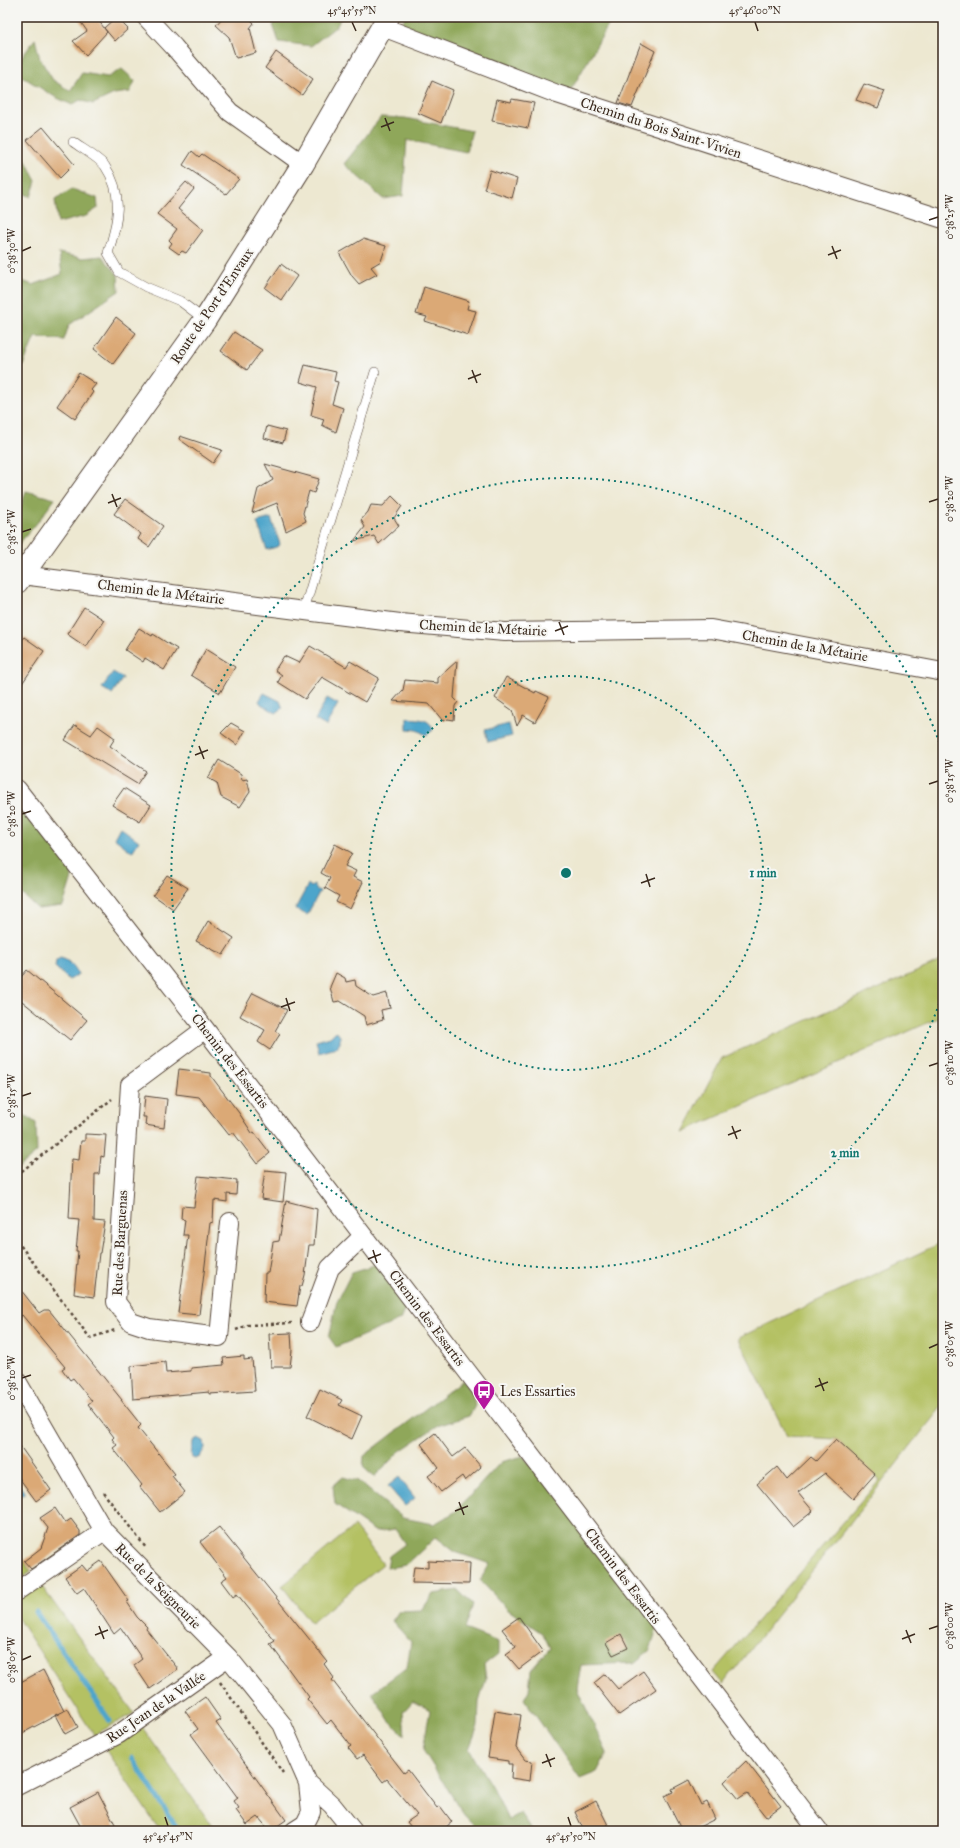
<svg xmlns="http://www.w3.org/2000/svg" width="960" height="1848" font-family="'IM FELL Great Primer',serif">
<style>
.green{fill:#b4c164;stroke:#787641}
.forest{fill:#8fa75a;stroke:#65683c}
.water{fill:#4ea5cb;stroke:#446874}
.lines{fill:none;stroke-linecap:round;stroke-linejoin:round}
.stream{stroke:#4ea5cb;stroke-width:5}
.building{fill:#dba976}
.service-casing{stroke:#564639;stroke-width:10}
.minor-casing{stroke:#564639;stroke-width:20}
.tertiary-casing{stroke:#564639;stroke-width:24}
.path{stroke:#564639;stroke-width:2.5;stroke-dasharray:3 3;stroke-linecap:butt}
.service{stroke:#fff;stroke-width:9}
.minor{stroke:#fff;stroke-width:18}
.tertiary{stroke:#fff;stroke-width:22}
.ticks{fill:none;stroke:#3b2a1e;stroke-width:1.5}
.ring{fill:none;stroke:#0f766e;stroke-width:2;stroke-dasharray:2 4}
.labels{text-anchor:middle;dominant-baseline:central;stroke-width:4;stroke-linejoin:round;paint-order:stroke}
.street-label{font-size:14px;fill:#3b2a1e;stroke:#f6f6f2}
.poi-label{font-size:14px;fill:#3b2a1e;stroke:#f6f6f2;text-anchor:start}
.centre{fill:#0f766e;stroke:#f6f6f2;stroke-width:2}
.ring-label{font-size:12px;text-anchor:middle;font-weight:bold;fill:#0f766e;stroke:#f6f6f2;stroke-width:4;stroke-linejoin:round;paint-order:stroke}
.neatline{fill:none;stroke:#3b2a1e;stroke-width:1.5}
.ticks-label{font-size:10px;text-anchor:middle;fill:#3b2a1e}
</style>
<rect width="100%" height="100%" fill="#f6f6f2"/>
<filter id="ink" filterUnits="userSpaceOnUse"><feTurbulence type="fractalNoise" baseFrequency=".025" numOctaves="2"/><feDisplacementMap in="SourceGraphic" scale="8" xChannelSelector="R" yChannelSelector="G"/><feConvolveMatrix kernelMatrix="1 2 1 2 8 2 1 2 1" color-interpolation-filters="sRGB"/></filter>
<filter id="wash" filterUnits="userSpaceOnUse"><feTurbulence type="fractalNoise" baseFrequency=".012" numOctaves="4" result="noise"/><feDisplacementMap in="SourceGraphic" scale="16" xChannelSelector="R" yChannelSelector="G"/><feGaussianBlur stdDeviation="0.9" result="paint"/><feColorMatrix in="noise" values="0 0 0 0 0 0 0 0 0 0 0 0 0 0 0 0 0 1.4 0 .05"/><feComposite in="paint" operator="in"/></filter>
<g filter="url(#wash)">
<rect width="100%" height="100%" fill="#ede8d1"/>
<path class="green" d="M 943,960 L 943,1016 L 683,1132 L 722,1058 Z
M 943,1242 L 943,1405 L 723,1684 L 713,1672 L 880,1480 L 836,1439 L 787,1436 L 738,1338 Z
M 354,1526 L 383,1564 L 311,1623 L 282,1586 Z
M 17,1551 L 31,1572 L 17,1580 Z
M 40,1584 L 134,1713 L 94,1735 L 17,1617 L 17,1597 Z
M 142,1727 L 216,1831 L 160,1831 L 105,1749 Z"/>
<path class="forest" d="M 279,17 L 341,17 L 337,26 L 311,46 L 279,42 L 273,25 Z
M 405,17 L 613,17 L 567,97 L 398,31 Z
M 35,39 L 40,59 L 53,80 L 70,91 L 82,73 L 108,77 L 122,69 L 135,81 L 130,92 L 114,94 L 93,104 L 80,100 L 72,105 L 55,97 L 18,74 L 22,57 Z
M 381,117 L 405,118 L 472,131 L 466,152 L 407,140 L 403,196 L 383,199 L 344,164 Z
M 21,151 L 36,181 L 31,197 L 17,190 L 17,153 Z
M 72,189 L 97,198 L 98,208 L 86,216 L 58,223 L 55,200 Z
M 59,253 L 82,258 L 102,256 L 118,275 L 119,291 L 69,325 L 64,340 L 35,337 L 23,365 L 17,364 L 17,279 L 33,285 L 62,274 Z
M 26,491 L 55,499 L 37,523 L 17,546 L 17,520 Z
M 17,789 L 69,854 L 72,877 L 63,906 L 38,909 L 23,895 L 17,893 Z
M 17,1110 L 36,1123 L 37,1152 L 17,1169 Z
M 384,1262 L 408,1302 L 400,1320 L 336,1347 L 329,1337 L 337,1301 L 352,1272 Z
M 463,1380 L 472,1392 L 475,1406 L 469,1416 L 437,1426 L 400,1451 L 374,1477 L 363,1467 L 364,1456 Z
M 523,1456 L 600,1545 L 623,1557 L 658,1607 L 656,1631 L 650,1650 L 634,1663 L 581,1665 L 577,1689 L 607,1753 L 597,1772 L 580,1779 L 524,1699 L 529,1690 L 531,1670 L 550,1648 L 543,1634 L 507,1609 L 480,1580 L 490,1564 L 455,1552 L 436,1537 L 406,1565 L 387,1568 L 389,1556 L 405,1544 L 395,1529 L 376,1532 L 335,1504 L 333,1486 L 343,1477 L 358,1481 L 403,1518 L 434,1524 L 455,1512 L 501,1462 Z
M 458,1590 L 473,1605 L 465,1629 L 498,1642 L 498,1654 L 484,1665 L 486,1679 L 479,1702 L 478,1726 L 469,1749 L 496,1794 L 508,1820 L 521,1813 L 533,1831 L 480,1831 L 464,1815 L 423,1750 L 430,1710 L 413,1701 L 403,1712 L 405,1736 L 389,1720 L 372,1693 L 407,1667 L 411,1642 L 392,1621 L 399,1611 L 422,1610 L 433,1594 Z"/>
<path class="water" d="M 271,518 L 280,544 L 279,546 L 267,550 L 257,522 Z
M 113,672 L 123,678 L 112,694 L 102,688 Z
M 264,693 L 280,701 L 283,708 L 276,713 L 261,704 L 259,701 Z
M 327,698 L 338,704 L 326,726 L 315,720 Z
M 407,718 C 417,719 431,718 433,730 L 426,735 L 417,730 L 407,729 Z
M 509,724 L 512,736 L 488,742 L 485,730 Z
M 120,827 L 139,841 L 132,852 L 114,838 Z
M 308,885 L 311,887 L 314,885 L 317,890 L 320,891 L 307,915 L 295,909 Z
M 60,958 C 67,959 77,967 78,975 L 69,980 L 55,967 L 56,961 Z
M 336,1031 L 340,1036 L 340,1043 L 336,1048 L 319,1053 L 316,1041 L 330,1037 Z
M 198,1438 L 204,1441 L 205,1448 L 200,1457 L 195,1459 L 192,1458 C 190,1454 193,1446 193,1441 Z
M 399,1477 L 415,1498 L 405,1506 L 388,1486 Z
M 19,1485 L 25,1493 L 17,1498 L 17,1486 Z"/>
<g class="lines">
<path class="stream" d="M 36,1612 L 110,1721
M 132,1758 L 179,1831"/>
</g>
<g id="blocks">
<path class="building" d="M 77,17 L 96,17 L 107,32 L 86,55 L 73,41 L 87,31 Z
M 116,17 L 128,29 L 115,41 L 104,28 Z
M 223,17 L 248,17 L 254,23 L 250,28 L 256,53 L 236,58 L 229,37 L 216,25 Z
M 641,43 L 655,51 L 632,107 L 618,103 Z
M 276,52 L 313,79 L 302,95 L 265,68 Z
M 432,81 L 453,90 L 441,123 L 418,113 Z
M 864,84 L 885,91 L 878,108 L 856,100 Z
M 497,99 L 511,102 L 512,99 L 534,103 L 528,128 L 492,121 Z
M 43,127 L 74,164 L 60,178 L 27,140 Z
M 192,151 L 199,157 L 202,154 L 239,179 L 226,194 L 183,165 Z
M 490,170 L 517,179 L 512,198 L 484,189 Z
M 186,182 L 194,189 L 178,209 L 203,230 L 186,253 L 182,251 L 179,254 L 169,247 L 172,243 L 169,240 L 177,229 L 157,214 Z
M 363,239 L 386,246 L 381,261 L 371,267 L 377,274 L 359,284 L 352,276 L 339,253 Z
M 281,264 L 297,276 L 281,300 L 265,288 Z
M 424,287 L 469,301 L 467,309 L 476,311 L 468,335 L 425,321 L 427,317 L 416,314 Z
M 116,317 L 136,333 L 113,364 L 94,349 Z
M 234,332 L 262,350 L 247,370 L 221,351 Z
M 305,365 L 336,372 L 334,381 L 338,382 L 332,404 L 343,408 L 336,432 L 322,425 L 324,419 L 311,415 L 317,387 L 300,382 Z
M 79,373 L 96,384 L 91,390 L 93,392 L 75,419 L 57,406 Z
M 267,426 L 286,431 L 283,443 L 264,438 Z
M 180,436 L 222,450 L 213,463 L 179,439 Z
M 265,464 L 319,479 L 314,493 L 309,491 L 303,513 L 306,521 L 286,531 L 277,503 L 252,513 L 258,489 L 273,480 Z
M 392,496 L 402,506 L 394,518 L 399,526 L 379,544 L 374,536 L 354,541 L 365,527 L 361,520 L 368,512 L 371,505 L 383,506 Z
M 125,499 L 163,526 L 149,547 L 138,539 L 141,534 L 114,514 Z
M 84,607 L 104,620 L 86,647 L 67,634 Z
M 139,628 L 152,636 L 153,634 L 177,649 L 164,670 L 145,658 L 143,662 L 125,650 Z
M 24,637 L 44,651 L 17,691 L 17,646 Z
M 310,646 L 346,667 L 350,661 L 379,678 L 365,702 L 322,677 L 305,699 L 278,682 L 282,675 L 275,670 L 284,656 L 299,663 Z
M 206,649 L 235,667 L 220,693 L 191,675 Z
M 457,661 L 454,698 L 458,702 L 455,706 L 454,720 L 448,719 L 443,721 L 429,704 L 393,701 L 403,690 L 405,680 L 438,683 L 438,678 Z
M 506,677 L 535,693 L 536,691 L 549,697 L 535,722 L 523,715 L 517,726 L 512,710 L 495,698 Z
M 231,723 L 245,731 L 237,745 L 221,733 Z
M 75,725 L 91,735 L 98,726 L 115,738 L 110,746 L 146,771 L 137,784 L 65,740 Z
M 219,760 L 241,774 L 242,780 L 247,779 L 250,792 L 240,807 L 221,797 L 217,783 L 208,778 Z
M 124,788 L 151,805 L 140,822 L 112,805 Z
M 335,844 L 352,853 L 345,866 L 356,871 L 353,877 L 363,882 L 350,909 L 336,902 L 339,896 L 325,888 L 330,878 L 321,873 Z
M 167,875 L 188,888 L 173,909 L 153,895 Z
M 208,921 L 234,938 L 223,955 L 196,941 Z
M 27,970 L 87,1020 L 70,1040 L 17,997 L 17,982 Z
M 336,973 L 345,978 L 346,982 L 355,980 L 356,986 L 373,997 L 387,993 L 390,1008 L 381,1010 L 383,1020 L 366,1025 L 364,1016 L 340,1001 L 334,1002 L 330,987 Z
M 253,993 L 287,1010 L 275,1031 L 280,1034 L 270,1050 L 258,1042 L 265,1030 L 240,1016 Z
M 179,1069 L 211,1073 L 211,1076 L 239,1113 L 252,1133 L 254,1132 L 270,1153 L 257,1164 L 233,1132 L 229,1135 L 199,1097 L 176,1094 Z
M 145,1096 L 167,1099 L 164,1128 L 145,1125 L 146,1117 L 143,1117 Z
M 85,1134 L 106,1135 L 104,1157 L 101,1156 L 99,1174 L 95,1174 L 94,1221 L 105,1222 L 100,1253 L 99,1253 L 94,1297 L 74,1294 L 78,1251 L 76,1251 L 79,1220 L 69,1219 L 72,1159 L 79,1160 L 81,1141 L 85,1141 Z
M 265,1170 L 286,1172 L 283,1202 L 261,1199 Z
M 198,1176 L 237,1180 L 236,1195 L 227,1194 L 227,1202 L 214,1200 L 213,1222 L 210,1223 L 199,1315 L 178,1313 L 188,1235 L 183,1235 L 185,1220 L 181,1219 L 182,1206 L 194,1207 Z
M 286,1201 L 317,1209 L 314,1245 L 309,1245 L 305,1275 L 302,1286 L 300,1286 L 297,1306 L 264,1302 L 265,1273 L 268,1273 L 273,1242 L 279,1241 Z
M 17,1285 L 39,1313 L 44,1310 L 49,1310 L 122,1400 L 121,1400 L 141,1425 L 138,1428 L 175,1474 L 172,1476 L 185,1492 L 160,1512 L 140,1487 L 142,1485 L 113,1448 L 117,1445 L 112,1439 L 114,1437 L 88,1404 L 92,1401 L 73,1378 L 70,1380 L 62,1369 L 65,1367 L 22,1315 L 17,1320 Z
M 291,1333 L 292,1350 L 290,1367 L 271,1367 L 269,1334 Z
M 244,1356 L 244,1360 L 252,1359 L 255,1391 L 209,1394 L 209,1392 L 133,1399 L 131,1366 L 165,1362 L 166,1373 L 191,1371 L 191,1368 L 224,1365 L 223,1358 Z
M 320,1389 L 342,1400 L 339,1405 L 362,1416 L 352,1439 L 307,1416 Z
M 435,1433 L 453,1457 L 465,1448 L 481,1467 L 465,1481 L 462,1476 L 441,1492 L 428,1476 L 439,1468 L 421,1444 Z
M 836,1439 L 875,1474 L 853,1499 L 825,1473 L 798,1493 L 813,1511 L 793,1527 L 757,1484 L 777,1467 L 787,1480 L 811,1457 L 816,1461 Z
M 17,1442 L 51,1490 L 36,1501 L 17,1475 Z
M 55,1508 L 65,1523 L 71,1519 L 80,1531 L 80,1535 L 31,1569 L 24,1561 L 41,1548 L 48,1528 L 40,1518 Z
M 219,1527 L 327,1661 L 324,1664 L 334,1678 L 332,1680 L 404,1773 L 408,1770 L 437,1808 L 440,1806 L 452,1822 L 441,1831 L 414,1831 L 407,1822 L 417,1815 L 387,1779 L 383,1782 L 363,1755 L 357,1759 L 348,1748 L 351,1746 L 331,1720 L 327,1724 L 307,1699 L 309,1697 L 270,1644 L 275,1641 L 237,1594 L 233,1597 L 221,1581 L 227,1577 L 200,1542 Z
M 101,1561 L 129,1601 L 127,1602 L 137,1617 L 147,1627 L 146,1629 L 178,1669 L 150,1689 L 134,1665 L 142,1659 L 121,1628 L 114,1634 L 84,1588 L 77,1593 L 65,1577 L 82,1565 L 87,1571 Z
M 428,1561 L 470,1563 L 469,1584 L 412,1583 L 414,1567 L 428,1568 Z
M 519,1617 L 543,1651 L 519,1669 L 506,1654 L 516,1647 L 502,1629 Z
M 621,1634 L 628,1648 L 613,1655 L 606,1643 Z
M 43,1670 L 64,1711 L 17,1736 L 17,1684 Z
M 643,1671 L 656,1689 L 619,1715 L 594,1683 L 605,1674 L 618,1689 Z
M 205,1697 L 221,1720 L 216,1723 L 286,1820 L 270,1831 L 258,1817 L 247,1825 L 236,1810 L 239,1808 L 234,1801 L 238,1798 L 191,1734 L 198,1729 L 185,1711 Z
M 68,1709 L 78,1727 L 65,1734 L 55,1715 Z
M 495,1711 L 521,1715 L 516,1748 L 525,1760 L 532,1761 L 530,1781 L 511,1778 L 512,1764 L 508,1764 L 508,1761 L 488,1758 Z
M 746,1761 L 781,1806 L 766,1817 L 747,1793 L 738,1799 L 724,1782 Z
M 689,1780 L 701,1805 L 707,1802 L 715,1819 L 691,1831 L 682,1831 L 664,1796 L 673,1792 L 672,1789 Z
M 98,1792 L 116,1826 L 107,1831 L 83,1831 L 70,1807 Z
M 596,1801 L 611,1831 L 584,1831 L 575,1812 Z"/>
</g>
</g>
<g filter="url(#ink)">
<use href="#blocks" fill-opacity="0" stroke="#564639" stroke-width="1"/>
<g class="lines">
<g class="service-casing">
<path id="service" d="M 73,142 C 81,148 99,158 105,166 C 124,194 118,223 108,253 L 119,272 L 146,287 L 180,301 L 205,320
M 304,610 L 375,372"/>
</g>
<g class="minor-casing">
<path id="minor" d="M 146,17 L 174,47 L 230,112 L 303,164
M 383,27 L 557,94 L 943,219
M 22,575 L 400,623 L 505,632 L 711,629 L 943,672
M 17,789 L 205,1029 L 819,1831
M 205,1029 L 130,1085 L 116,1302 L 131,1322 L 149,1328 L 219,1337 L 230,1222
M 310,1322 L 330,1268 L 363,1236
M 17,1381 L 104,1531 L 228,1657 L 282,1724 L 308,1783 L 311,1812 L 305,1824 L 294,1831
M 17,1591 L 104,1531
M 308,1783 L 332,1805 L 353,1831
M 17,1786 L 119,1734 L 228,1657"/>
</g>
<g class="tertiary-casing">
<path id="tertiary" d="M 17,582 L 205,320 L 303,164 L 388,17"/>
</g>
<path class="path" d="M 17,1175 L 112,1099
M 17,1241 L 90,1338 L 115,1330
M 236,1330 L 248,1325 L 294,1323
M 103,1492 L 146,1548
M 220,1682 L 283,1773"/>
<use href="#service" class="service"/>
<use href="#minor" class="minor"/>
<use href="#tertiary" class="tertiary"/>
</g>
</g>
<path class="ticks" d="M 352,22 L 356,31M 755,22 L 758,31M 385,118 L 390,131M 381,127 L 394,122M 929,220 L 938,217M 832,246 L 837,259M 22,251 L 31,247M 828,255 L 841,250M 472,370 L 477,383M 468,379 L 481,374M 112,494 L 117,507M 929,502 L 938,499M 108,503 L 121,498M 22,532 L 31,529M 559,622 L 564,635M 555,631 L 568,626M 199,746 L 204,759M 195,755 L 208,750M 929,784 L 938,781M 22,814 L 31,811M 646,874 L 650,887M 641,883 L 655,878M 286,998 L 290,1011M 281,1007 L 295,1002M 929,1066 L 938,1063M 22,1096 L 31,1093M 732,1126 L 737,1139M 728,1135 L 741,1130M 373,1250 L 377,1263M 368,1259 L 381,1254M 929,1348 L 938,1344M 22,1378 L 31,1375M 819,1378 L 824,1391M 815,1387 L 828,1382M 459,1502 L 464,1515M 455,1511 L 468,1506M 99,1626 L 104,1639M 929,1629 L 938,1626M 906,1630 L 911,1643M 95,1635 L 108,1630M 902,1639 L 915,1634M 22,1660 L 31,1656M 546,1754 L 551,1767M 542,1763 L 555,1758M 165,1817 L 168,1826M 568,1817 L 571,1826"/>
<g class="ring">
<circle cx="566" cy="873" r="197"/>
<path d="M943 992A395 395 0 1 1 943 754"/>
</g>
<defs>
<g id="bus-pin" transform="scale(1.15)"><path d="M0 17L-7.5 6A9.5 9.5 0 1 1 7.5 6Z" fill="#b5179e" stroke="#f6f6f2"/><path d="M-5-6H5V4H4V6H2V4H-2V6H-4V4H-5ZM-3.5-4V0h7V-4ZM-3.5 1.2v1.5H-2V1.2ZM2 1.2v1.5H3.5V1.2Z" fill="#fff"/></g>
</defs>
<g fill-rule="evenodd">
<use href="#bus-pin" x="484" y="1391"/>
</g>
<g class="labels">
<g class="street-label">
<text transform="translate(661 128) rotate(18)">Chemin du Bois Saint-Vivien</text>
<text transform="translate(212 306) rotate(-56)">Route de Port d'Envaux</text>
<text transform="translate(161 592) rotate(7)">Chemin de la Métairie</text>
<text transform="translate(483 628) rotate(3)">Chemin de la Métairie</text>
<text transform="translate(805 646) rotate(10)">Chemin de la Métairie</text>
<text transform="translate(230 1061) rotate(52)">Chemin des Essartis</text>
<text transform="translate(120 1243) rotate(-87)">Rue des Barguenas</text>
<text transform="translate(427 1318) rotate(53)">Chemin des Essartis</text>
<text transform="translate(623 1576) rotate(53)">Chemin des Essartis</text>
<text transform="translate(158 1586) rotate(45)">Rue de la Seigneurie</text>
<text transform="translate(156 1707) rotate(-34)">Rue Jean de la Vallée</text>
</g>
<g class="poi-label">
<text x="500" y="1391">Les Essarties</text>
</g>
</g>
<circle cx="566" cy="873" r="6" class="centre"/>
<g class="ring-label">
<text x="763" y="877">1 min</text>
<text x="845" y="1157">2 min</text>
</g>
<rect width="960" height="1848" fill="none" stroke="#f6f6f2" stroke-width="44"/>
<rect x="22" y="22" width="916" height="1804" class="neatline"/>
<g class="ticks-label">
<text x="352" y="14">45°45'55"N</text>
<text x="755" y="14">45°46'00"N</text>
<text transform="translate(949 217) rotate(-90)" y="4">0°38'25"W</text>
<text transform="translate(11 251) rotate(-90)" y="4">0°38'30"W</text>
<text transform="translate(949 499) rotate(-90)" y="4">0°38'20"W</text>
<text transform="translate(11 532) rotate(-90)" y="4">0°38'25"W</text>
<text transform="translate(949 781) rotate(-90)" y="4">0°38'15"W</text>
<text transform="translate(11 814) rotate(-90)" y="4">0°38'20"W</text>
<text transform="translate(949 1063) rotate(-90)" y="4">0°38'10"W</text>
<text transform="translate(11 1096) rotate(-90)" y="4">0°38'15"W</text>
<text transform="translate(949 1344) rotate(-90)" y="4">0°38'05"W</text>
<text transform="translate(11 1378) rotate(-90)" y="4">0°38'10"W</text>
<text transform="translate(949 1626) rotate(-90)" y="4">0°38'00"W</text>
<text transform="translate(11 1660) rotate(-90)" y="4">0°38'05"W</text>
<text x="168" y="1840">45°45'45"N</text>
<text x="571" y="1840">45°45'50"N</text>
</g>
</svg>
